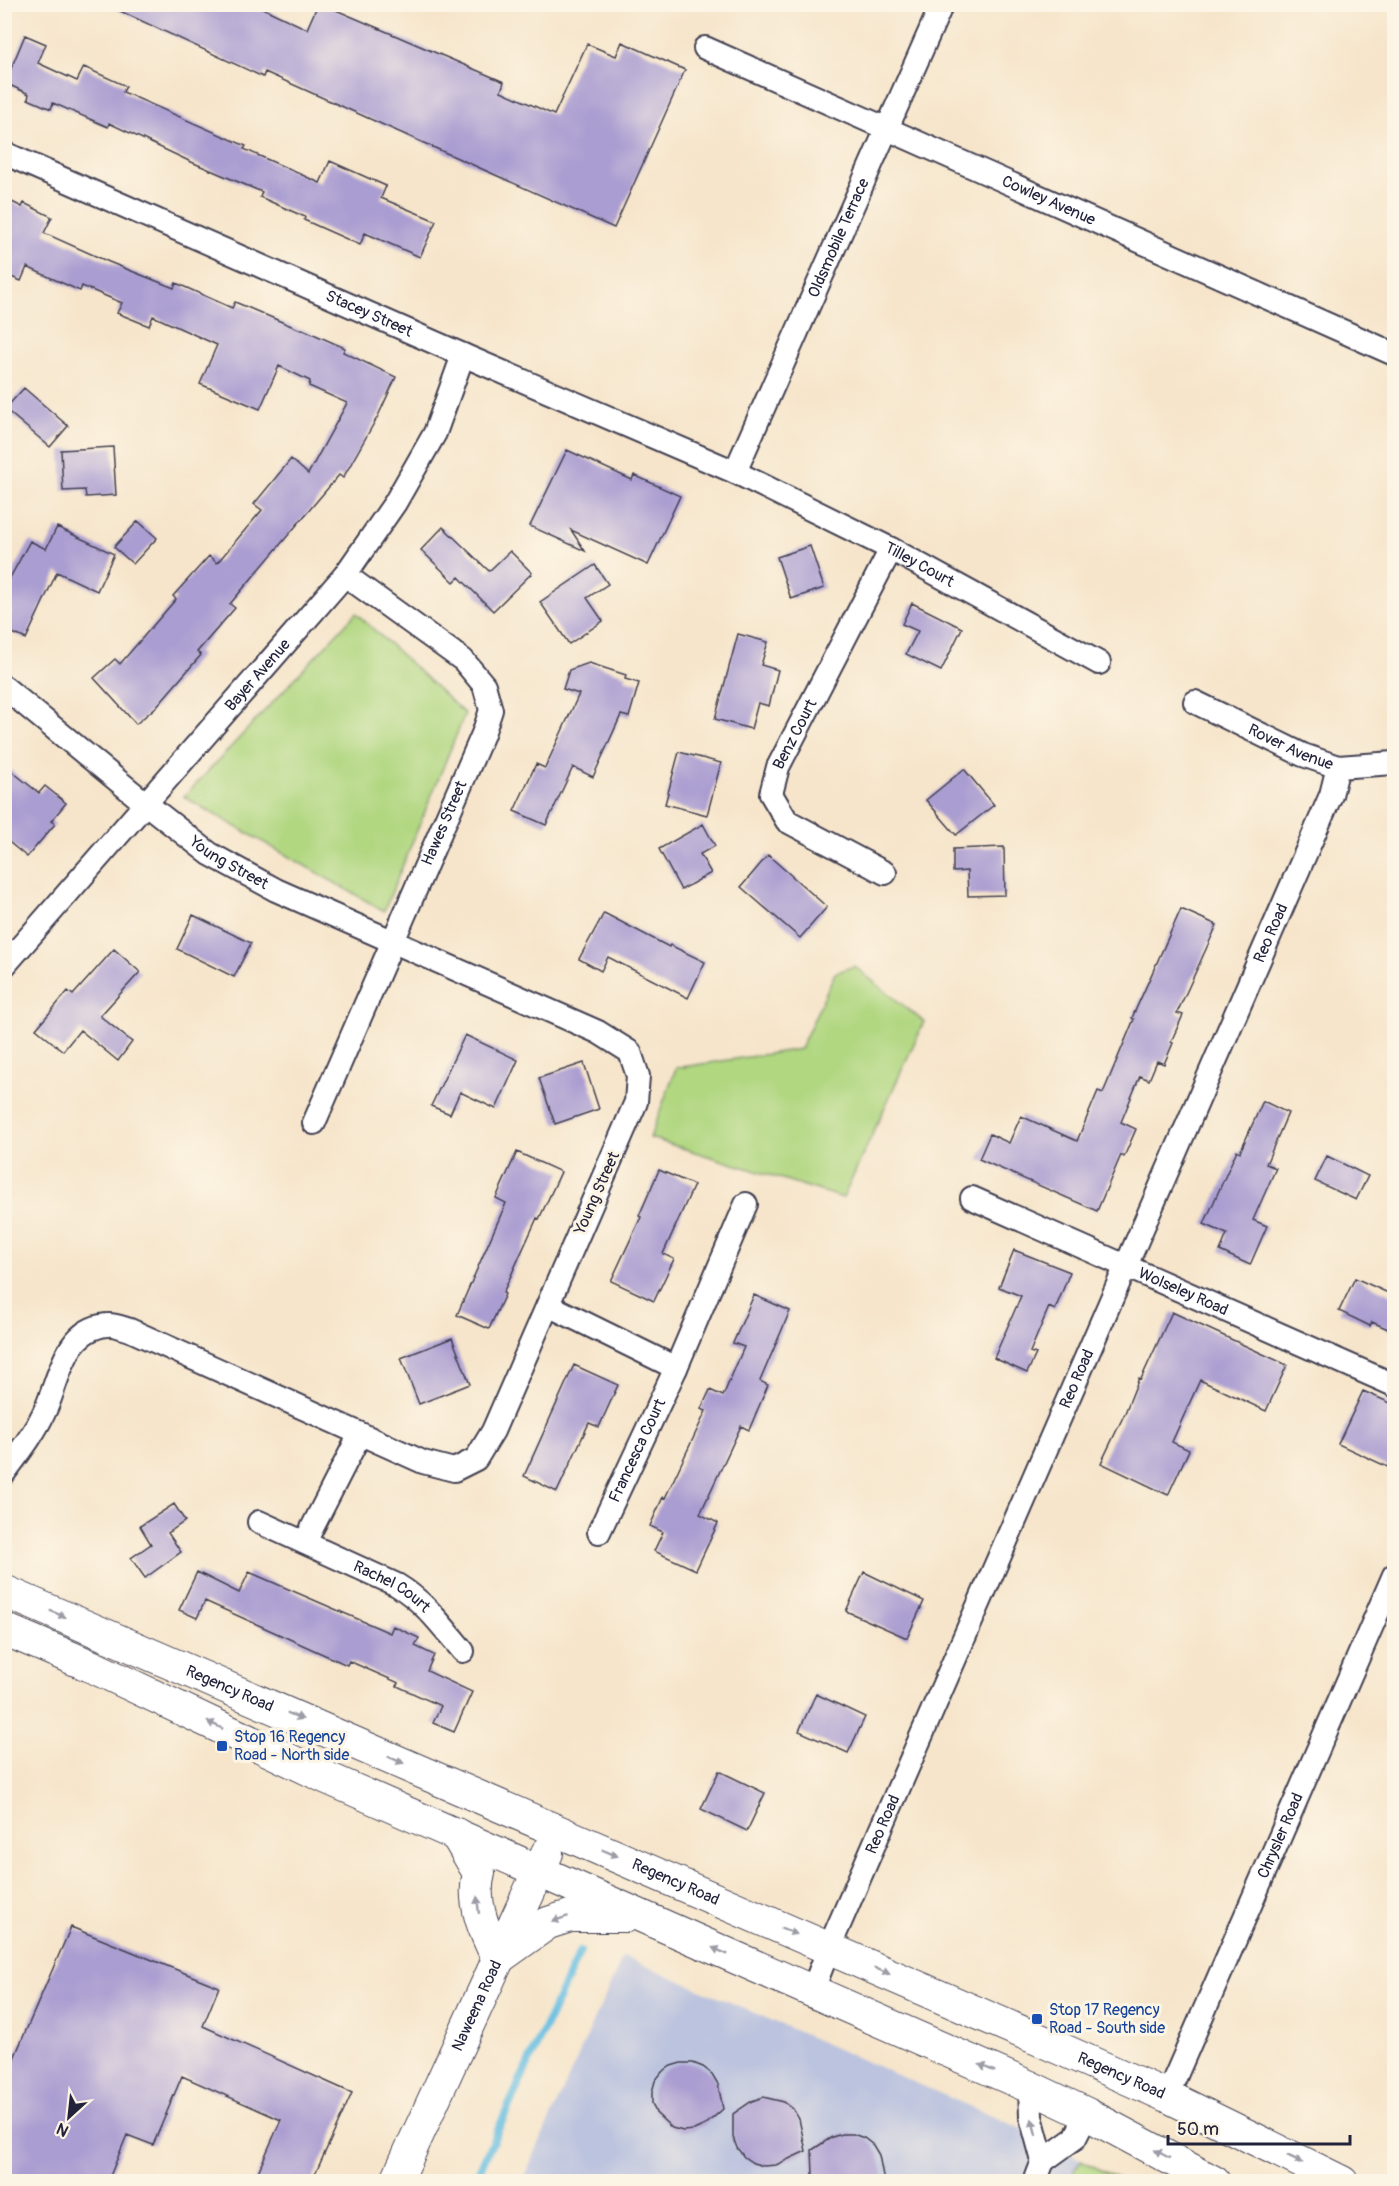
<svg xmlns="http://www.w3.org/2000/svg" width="1399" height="2186" font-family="Pangolin,sans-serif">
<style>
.industrial{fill:#bbc3de}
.green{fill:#b1d781;stroke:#6a7c5e;stroke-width:1.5}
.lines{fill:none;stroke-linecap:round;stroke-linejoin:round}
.stream{stroke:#63bde1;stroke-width:8}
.building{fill:#aa9dd1}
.street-casing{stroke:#423f51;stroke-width:26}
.secondary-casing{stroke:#423f51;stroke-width:34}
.street{stroke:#fff;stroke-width:22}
.secondary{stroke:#fff;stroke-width:32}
.oneway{fill:#9c9ca7}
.transit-dot{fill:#1a4fb4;stroke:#fcf5e5;stroke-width:2}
.labels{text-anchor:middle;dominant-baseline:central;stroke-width:6;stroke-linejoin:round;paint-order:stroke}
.street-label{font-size:16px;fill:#22223b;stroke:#fcf5e5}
.transit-label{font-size:16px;fill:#164399;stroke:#fcf5e5;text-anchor:start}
</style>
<rect width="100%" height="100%" fill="#fcf5e5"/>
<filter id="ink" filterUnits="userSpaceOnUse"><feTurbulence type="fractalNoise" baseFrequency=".0167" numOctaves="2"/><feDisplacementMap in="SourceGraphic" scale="12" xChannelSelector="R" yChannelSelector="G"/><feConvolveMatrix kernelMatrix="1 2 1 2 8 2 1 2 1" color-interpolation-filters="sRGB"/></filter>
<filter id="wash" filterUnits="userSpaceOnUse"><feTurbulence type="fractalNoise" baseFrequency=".008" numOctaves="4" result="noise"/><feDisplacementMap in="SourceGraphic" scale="24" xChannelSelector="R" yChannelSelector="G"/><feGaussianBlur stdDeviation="1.35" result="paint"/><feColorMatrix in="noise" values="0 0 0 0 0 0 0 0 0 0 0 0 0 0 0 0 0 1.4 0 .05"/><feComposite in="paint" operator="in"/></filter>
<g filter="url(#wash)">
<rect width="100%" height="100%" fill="#f6e5cb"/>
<path class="industrial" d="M 623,1956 L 1015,2126 L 1123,2181 L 522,2182 Z"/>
<path class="green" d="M 356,613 L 465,714 L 384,911 L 184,797 Z
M 854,966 L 924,1022 L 843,1198 L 650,1138 L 676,1068 L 800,1049 L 835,973 Z
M 1081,2160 L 1123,2181 L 1069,2181 Z"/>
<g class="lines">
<path class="stream" d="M 474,2182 L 580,1951"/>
</g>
<g id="blocks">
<path class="building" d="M 105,4 L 254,4 L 307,29 L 318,4 L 322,4 L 504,82 L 501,91 L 554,115 L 587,44 L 616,56 L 622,42 L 685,70 L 614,228 L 265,72 L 263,77 Z
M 25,35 L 46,44 L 38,63 L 77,81 L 84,67 L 126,86 L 123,92 L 246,146 L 244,149 L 320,183 L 330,161 L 386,186 L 381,198 L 436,221 L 420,257 L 365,233 L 360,245 L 304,220 L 305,217 L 260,197 L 262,192 L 189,161 L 109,123 L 108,127 L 53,103 L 51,109 L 28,99 L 29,94 L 5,83 Z
M 4,198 L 22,207 L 24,203 L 52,217 L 44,233 L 109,262 L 174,288 L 176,283 L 232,308 L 235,302 L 301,330 L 302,329 L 345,348 L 343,352 L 396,377 L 378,416 L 343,478 L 339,475 L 230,604 L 235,608 L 197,652 L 201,655 L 156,707 L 136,724 L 94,678 L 115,659 L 120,664 L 176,599 L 173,596 L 209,556 L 217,563 L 262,510 L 254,504 L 291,459 L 308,474 L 347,403 L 309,386 L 310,381 L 279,366 L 260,409 L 200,384 L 217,345 L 153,316 L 149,326 L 117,313 L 122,303 L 82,286 L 80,291 L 27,267 L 21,281 L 4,274 Z
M 24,388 L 68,426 L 50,447 L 5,409 Z
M 113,447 L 116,495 L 86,497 L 85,490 L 63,491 L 61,450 Z
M 567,450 L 632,480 L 634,475 L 680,496 L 648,565 L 571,530 L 585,551 L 530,526 Z
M 138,521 L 157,538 L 133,564 L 114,547 Z
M 57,527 L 114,554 L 97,591 L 57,572 L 26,639 L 4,629 L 11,611 L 4,608 L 4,589 L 30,541 L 46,549 Z
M 443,527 L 489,571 L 510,551 L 532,573 L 493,611 L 459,577 L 454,582 L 421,550 Z
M 810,546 L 824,588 L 791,599 L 777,557 Z
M 595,565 L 608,584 L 587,598 L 603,621 L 569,644 L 540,602 Z
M 912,603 L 962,628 L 941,671 L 906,654 L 918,631 L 902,624 Z
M 738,634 L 768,642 L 761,665 L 778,670 L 769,706 L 758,703 L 751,729 L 715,719 Z
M 589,663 L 626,675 L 625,679 L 639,683 L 629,717 L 621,715 L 593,777 L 573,767 L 546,825 L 514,811 L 536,764 L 545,768 L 579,694 L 563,689 L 569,670 Z
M 679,752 L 721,763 L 707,815 L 665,804 Z
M 4,765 L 39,793 L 45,786 L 66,803 L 51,821 L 55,824 L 27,857 L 4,838 Z
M 964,769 L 994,805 L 956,835 L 926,800 Z
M 703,824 L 715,846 L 700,854 L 711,873 L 681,890 L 659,849 Z
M 1004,847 L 1005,895 L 968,896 L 967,871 L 953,872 L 953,849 Z
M 768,855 L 827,907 L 800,938 L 741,887 Z
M 1181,909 L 1217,925 L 1177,1013 L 1183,1015 L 1171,1042 L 1173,1043 L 1164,1064 L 1157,1061 L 1149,1080 L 1140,1076 L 1121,1122 L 1136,1129 L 1124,1157 L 1121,1155 L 1097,1211 L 979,1159 L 990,1134 L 1009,1143 L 1021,1116 L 1077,1141 L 1098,1091 L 1103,1093 L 1134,1019 L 1132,1018 Z
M 604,913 L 669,947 L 670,945 L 705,962 L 688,998 L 608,957 L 601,971 L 579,959 Z
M 193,915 L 251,943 L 234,977 L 177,949 Z
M 114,949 L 140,972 L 100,1016 L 132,1042 L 118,1061 L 80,1030 L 63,1051 L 36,1029 L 68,991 L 73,995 Z
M 465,1035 L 518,1060 L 496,1109 L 460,1092 L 450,1114 L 431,1106 Z
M 584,1063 L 599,1109 L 555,1124 L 539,1078 Z
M 1263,1101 L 1288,1113 L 1266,1164 L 1276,1168 L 1253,1220 L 1267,1226 L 1250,1265 L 1220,1251 L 1227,1234 L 1204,1224 L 1237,1150 L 1240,1152 Z
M 517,1152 L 561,1172 L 539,1219 L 537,1218 L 503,1293 L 505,1294 L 489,1329 L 457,1315 L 506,1203 L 496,1198 Z
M 1327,1156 L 1368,1176 L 1356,1200 L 1315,1181 Z
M 659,1170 L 694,1185 L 663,1254 L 674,1259 L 654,1301 L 611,1281 L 641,1217 L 639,1216 Z
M 1014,1250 L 1070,1272 L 1055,1310 L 1049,1307 L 1030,1352 L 1036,1354 L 1027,1373 L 994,1358 L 1021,1296 L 999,1287 Z
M 1355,1278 L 1395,1296 L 1395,1332 L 1372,1322 L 1370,1326 L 1339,1311 Z
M 754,1295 L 790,1311 L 760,1381 L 768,1385 L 749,1430 L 741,1426 L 700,1514 L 718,1523 L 696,1570 L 654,1551 L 663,1532 L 650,1526 L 663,1497 L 665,1498 L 706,1411 L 701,1409 L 710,1390 L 723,1396 L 744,1347 L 733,1343 Z
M 1172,1312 L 1287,1365 L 1266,1411 L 1200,1380 L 1172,1442 L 1189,1450 L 1168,1495 L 1101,1463 L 1125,1413 L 1139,1378 L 1141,1379 Z
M 452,1338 L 470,1384 L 419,1404 L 401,1358 Z
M 574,1365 L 618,1385 L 599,1427 L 589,1423 L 557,1492 L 524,1476 Z
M 1363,1391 L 1395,1405 L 1395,1458 L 1390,1468 L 1338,1444 Z
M 174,1504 L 185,1521 L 168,1533 L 181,1552 L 145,1578 L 131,1558 L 151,1544 L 140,1526 Z
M 197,1572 L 239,1593 L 249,1572 L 390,1633 L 393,1626 L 419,1638 L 415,1646 L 434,1655 L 427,1671 L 472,1692 L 454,1732 L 433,1723 L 441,1706 L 397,1686 L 399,1683 L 349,1661 L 347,1665 L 205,1601 L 197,1618 L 179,1610 Z
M 864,1572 L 924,1601 L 907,1638 L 846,1611 Z
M 816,1694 L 865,1717 L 848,1753 L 799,1731 Z
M 719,1771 L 765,1793 L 747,1831 L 701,1809 Z
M 71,1927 L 219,1987 L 203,2026 L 352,2093 L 312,2181 L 254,2181 L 281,2120 L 182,2076 L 153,2145 L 127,2135 L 108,2181 L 4,2181 L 4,2081 Z
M 681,2063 L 693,2063 L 703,2067 L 712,2074 L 718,2084 L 723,2109 L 705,2125 L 694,2130 L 683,2131 L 672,2128 L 656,2113 L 652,2103 L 652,2092 L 655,2081 L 662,2072 L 671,2066 Z
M 763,2097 L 784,2102 L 793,2109 L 799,2119 L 806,2151 L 776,2165 L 764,2166 L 753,2163 L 744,2157 L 737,2148 L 733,2137 L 733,2114 L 752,2101 Z
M 842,2134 L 853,2134 L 864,2138 L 873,2145 L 879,2155 L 884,2181 L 816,2181 L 813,2174 L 812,2150 L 832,2137 Z"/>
</g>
</g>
<g filter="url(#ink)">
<use href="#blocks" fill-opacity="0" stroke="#423f51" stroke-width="1.5"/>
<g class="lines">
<g class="street-casing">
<g id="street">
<path id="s1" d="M 705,48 L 1394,354"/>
<path id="s2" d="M 4,153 L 463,355 L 735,472 L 891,549 L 1099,663"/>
<path id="s3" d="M 735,472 L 942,4"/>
<path id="s4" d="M 4,687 L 145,803 L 210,854 L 276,890 L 598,1032 L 630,1052 L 638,1076 L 636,1102 L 493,1431 L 476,1459 L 454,1470 L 423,1462 L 130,1330 C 123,1328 114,1324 107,1325 C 66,1329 60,1375 47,1406 C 37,1430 20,1452 4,1473"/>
<path id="s5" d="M 1195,702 L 1303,755 L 1338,767 L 1394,763"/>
<path id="s6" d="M 885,873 L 787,821 L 771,794 L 778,767 L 891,549"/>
<path id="s7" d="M 4,966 L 345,575 L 395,503 L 435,433 L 463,355"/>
<path id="s8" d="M 314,1123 L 483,734 L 491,710 L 484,685 L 463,660 L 345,575"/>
<path id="s9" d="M 972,1198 L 1394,1385"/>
<path d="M 548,1305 L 676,1368"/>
<path id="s10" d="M 259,1522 L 397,1585 C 425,1602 442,1626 463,1651"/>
<path id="s11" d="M 599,1532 L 676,1368 L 746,1204"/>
<path d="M 305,1542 L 360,1434"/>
<path id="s12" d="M 812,1992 L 829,1948 L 1331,795 L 1338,767"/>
<path d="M 1030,2087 L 1031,2117 L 1043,2161 L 1075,2138 L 1087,2114"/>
<path id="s13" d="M 1167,2096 L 1394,1575"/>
<path d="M 1035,2182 L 1043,2161"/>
</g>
</g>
<g class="secondary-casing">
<g id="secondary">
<path id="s14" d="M 4,1591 L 1063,2050 L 1167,2096 L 1342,2182"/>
<path d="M 4,1629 L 93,1667 L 325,1777 L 1030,2087 L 1087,2114 L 1214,2182"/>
<path d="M 456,1834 L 479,1873 C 471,1903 485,1932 498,1959"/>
<path d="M 499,1958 L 548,1923 L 570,1916 L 626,1916"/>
<path id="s15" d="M 396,2182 L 547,1853"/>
</g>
</g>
<use href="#street" class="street"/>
<use href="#secondary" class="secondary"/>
</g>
<defs><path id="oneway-solid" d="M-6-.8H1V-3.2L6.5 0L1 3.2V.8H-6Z" transform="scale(1.5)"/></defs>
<g class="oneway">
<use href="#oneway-solid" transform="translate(58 1614) rotate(23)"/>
<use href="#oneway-solid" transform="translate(295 1716) rotate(23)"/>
<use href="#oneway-solid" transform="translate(215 1725) rotate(-155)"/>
<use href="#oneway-solid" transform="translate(396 1760) rotate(23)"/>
<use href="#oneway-solid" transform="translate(610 1853) rotate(23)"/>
<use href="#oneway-solid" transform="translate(478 1905) rotate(-96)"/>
<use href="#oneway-solid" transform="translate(560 1919) rotate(162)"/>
<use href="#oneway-solid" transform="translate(789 1931) rotate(23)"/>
<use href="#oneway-solid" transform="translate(720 1951) rotate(-156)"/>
<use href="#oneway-solid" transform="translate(882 1971) rotate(23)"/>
<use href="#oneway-solid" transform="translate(987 2068) rotate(-156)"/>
<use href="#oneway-solid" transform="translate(1034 2127) rotate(-105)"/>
<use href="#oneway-solid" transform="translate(1162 2154) rotate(-152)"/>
<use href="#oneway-solid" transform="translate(1295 2159) rotate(26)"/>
</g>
</g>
<g class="transit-dot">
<rect x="216" y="1740" width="12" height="12" rx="3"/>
<rect x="1031" y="2013" width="12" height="12" rx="3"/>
</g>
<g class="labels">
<g class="street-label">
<text stroke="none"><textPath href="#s1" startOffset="376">Cowley Avenue</textPath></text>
<text stroke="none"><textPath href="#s3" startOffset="256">Oldsmobile Terrace</textPath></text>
<text stroke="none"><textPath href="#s2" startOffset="399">Stacey Street</textPath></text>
<text stroke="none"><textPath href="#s2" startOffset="1004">Tilley Court</textPath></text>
<text stroke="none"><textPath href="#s7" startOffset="386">Bayer Avenue</textPath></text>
<text stroke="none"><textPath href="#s6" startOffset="207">Benz Court</textPath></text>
<text stroke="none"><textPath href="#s5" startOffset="106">Rover Avenue</textPath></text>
<text stroke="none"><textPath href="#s8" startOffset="327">Hawes Street</textPath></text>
<text stroke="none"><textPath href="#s4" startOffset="286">Young Street</textPath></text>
<text stroke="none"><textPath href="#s12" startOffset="1154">Reo Road</textPath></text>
<text transform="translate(597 1193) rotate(-66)">Young Street</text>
<text stroke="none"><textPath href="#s9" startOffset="231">Wolseley Road</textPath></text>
<text stroke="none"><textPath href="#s12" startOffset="668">Reo Road</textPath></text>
<text stroke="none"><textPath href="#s11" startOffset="90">Francesca Court</textPath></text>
<text stroke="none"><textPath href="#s10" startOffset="148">Rachel Court</textPath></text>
<text stroke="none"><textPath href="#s14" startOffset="246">Regency Road</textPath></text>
<text stroke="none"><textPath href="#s12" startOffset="182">Reo Road</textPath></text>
<text stroke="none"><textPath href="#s13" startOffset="284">Chrysler Road</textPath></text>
<text stroke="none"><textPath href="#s14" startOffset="732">Regency Road</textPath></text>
<text stroke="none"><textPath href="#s15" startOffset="194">Naweena Road</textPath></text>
<text stroke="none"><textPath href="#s14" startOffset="1218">Regency Road</textPath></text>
</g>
<g class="transit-label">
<text x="234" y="1737">Stop 16 Regency<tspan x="234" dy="18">Road - North side</tspan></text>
<text x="1049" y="2010">Stop 17 Regency<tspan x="1049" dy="18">Road - South side</tspan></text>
</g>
</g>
<rect width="1399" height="2186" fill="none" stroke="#fcf5e5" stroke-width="24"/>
<g transform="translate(69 2117) rotate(207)" stroke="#fcf5e5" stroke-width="4.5" paint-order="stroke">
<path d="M0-4.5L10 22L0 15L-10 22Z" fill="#22223b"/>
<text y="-9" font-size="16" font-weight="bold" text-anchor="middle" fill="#22223b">N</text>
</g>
<path d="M1168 2135v9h182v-9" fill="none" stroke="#22223b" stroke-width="3"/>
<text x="1177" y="2135" font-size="18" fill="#22223b" stroke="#fcf5e5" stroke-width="4.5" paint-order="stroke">50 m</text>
</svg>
